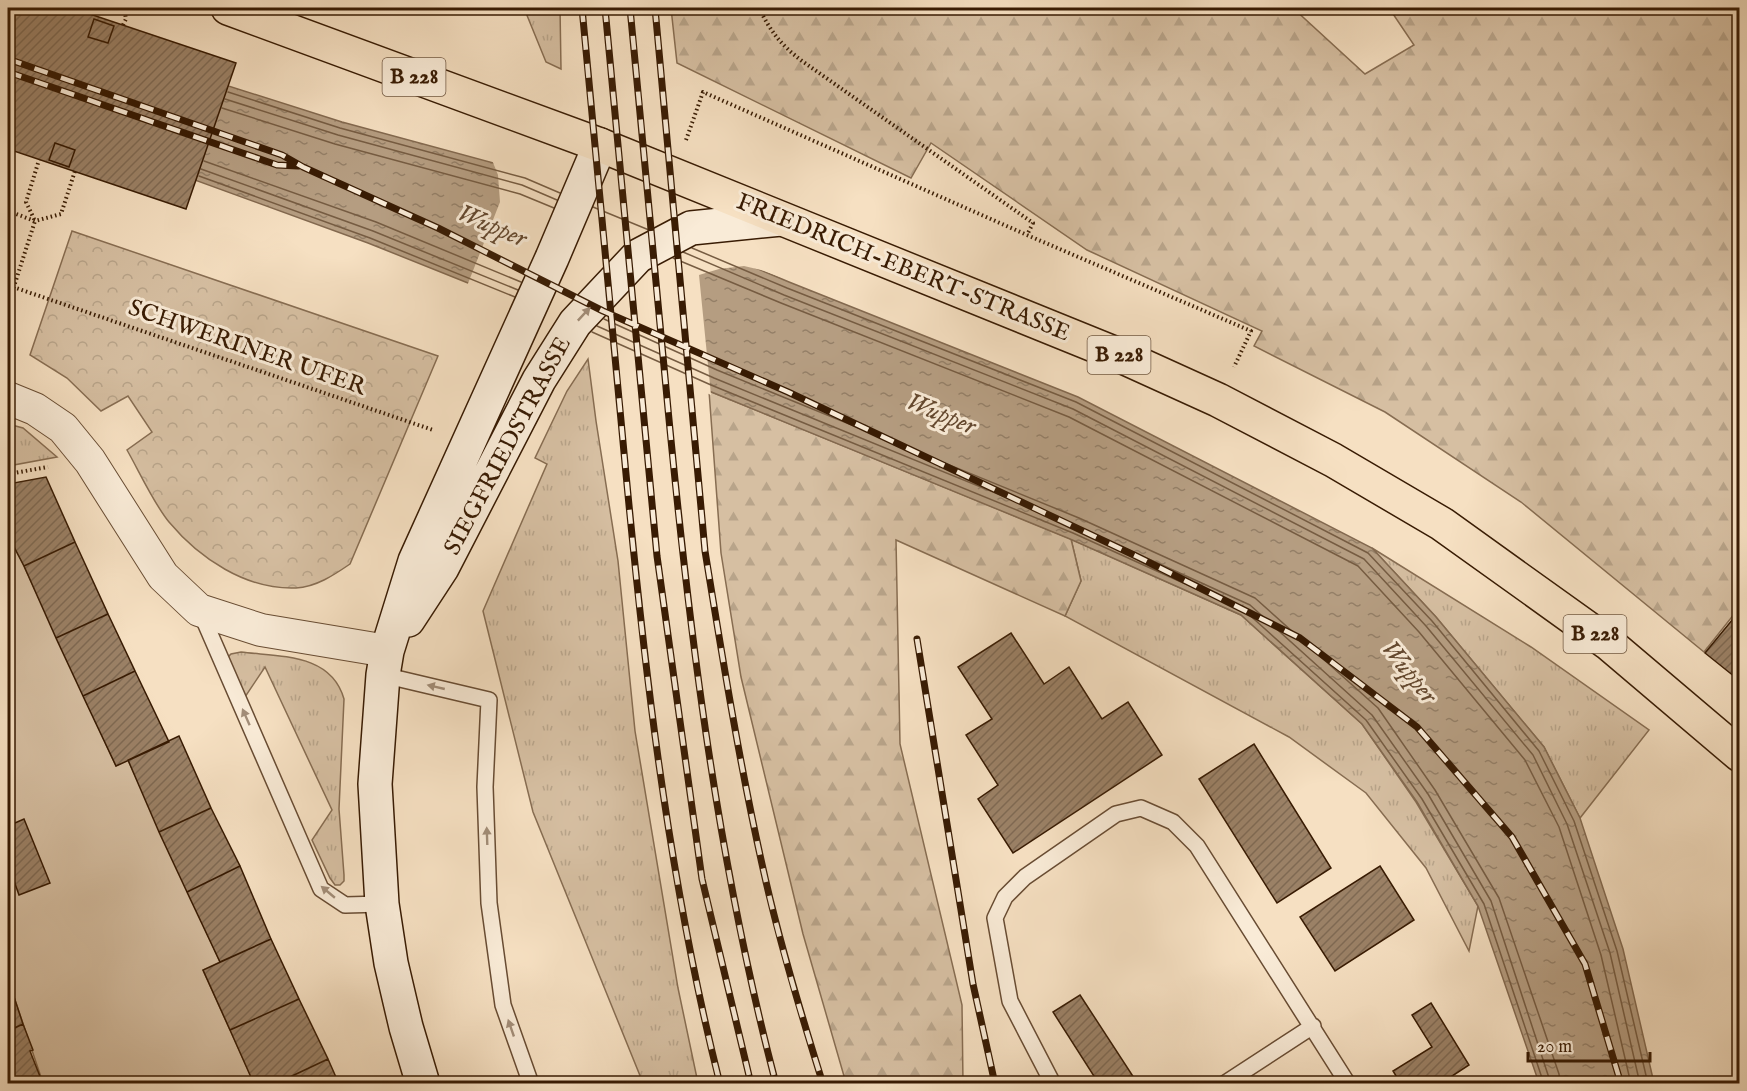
<svg xmlns="http://www.w3.org/2000/svg" width="1747" height="1091" font-family="'IM FELL English',serif">
<style>
.grass{fill:url(#grass-tufts);stroke:#876d52;stroke-width:1.5}
.forest{fill:url(#forest-firs);stroke:#876d52;stroke-width:1.5}
.park{fill:url(#park-crowns);stroke:#876d52;stroke-width:1.5}
.garden{fill:#d6bfa2;stroke:#876d52;stroke-width:1.5}
.water{fill:url(#water-ripples);stroke:#83694f;stroke-width:1.5}
.pier{fill:#f6e0c2}
.lines{fill:none;stroke-linecap:round;stroke-linejoin:round}
.shore{stroke:#765c42;stroke-width:1.5}
.building{fill:url(#building-hatch);stroke:#381b03;stroke-width:1.5}
.lane-casing{stroke:#684c33;stroke-width:18}
.street-casing{stroke:#684c33;stroke-width:34}
.secondary-casing{stroke:#381b03;stroke-width:36}
.primary-casing{stroke:#381b03;stroke-width:36}
.path{stroke:#381b03;stroke-width:4;stroke-dasharray:1.5 3;stroke-linecap:butt}
.lane{stroke:#f9ebd7;stroke-width:15}
.street{stroke:#f9ebd7;stroke-width:32}
.secondary{stroke:#f9ebd7;stroke-width:33}
.primary{stroke:#f6e0c2;stroke-width:33}
.rail-casing{stroke:#381b03;stroke-width:7}
.rail{stroke:#f9ebd7;stroke-width:4.5;stroke-dasharray:14;stroke-linecap:butt}
.oneway{fill:#a28d78}
.labels{text-anchor:middle;dominant-baseline:central;stroke-width:6;stroke-linejoin:round;paint-order:stroke}
.shield{fill:#f9ebd7;stroke:#725943;stroke-width:1.5}
.shield-label{font-size:22px;font-weight:bold;fill:#381b03}
.street-label{font-size:24px;fill:#381b03;stroke:#f9ebd7}
.water-label{font-size:26px;font-style:italic;fill:#64482f;stroke:#f9ebd7}
</style>
<defs>
<pattern id="grass-tufts" width="24" height="20" patternUnits="userSpaceOnUse" patternTransform="scale(1.5)"><rect width="24" height="20" fill="#d6bfa2"/><path d="M3 7l-1-3M5 7V3M7 7l1-3M15 17l-1-3M17 17v-4M19 17l1-3" fill="none" stroke="#b8a48a"/></pattern>
<pattern id="forest-firs" width="22" height="20" patternUnits="userSpaceOnUse" patternTransform="scale(1.5)"><rect width="22" height="20" fill="#d6bfa2"/><path d="M5 1l3.5 6h-7zM16 11l3.5 6h-7z" fill="#b8a48a"/></pattern>
<pattern id="park-crowns" width="20" height="18" patternUnits="userSpaceOnUse" patternTransform="scale(1.5)"><rect width="20" height="18" fill="#d6bfa2"/><path d="M2 6a3 3 0 1 1 6 0M12 15a3 3 0 1 1 6 0" fill="none" stroke="#b8a48a"/></pattern>
<pattern id="water-ripples" width="26" height="14" patternUnits="userSpaceOnUse" patternTransform="scale(1.5)"><rect width="26" height="14" fill="#b59d81"/><path d="M2 4q2-2 4 0t4 0M15 11q2-2 4 0t4 0" fill="none" stroke="#947f67"/></pattern>
<pattern id="building-hatch" width="6" height="6" patternUnits="userSpaceOnUse" patternTransform="scale(1.5)"><rect width="6" height="6" fill="#9b8166"/><path d="M-1 1l2-2M0 6l6-6M5 7l2-2" fill="none" stroke="#7f6952"/></pattern>
</defs>
<rect width="100%" height="100%" fill="#f6e0c2"/>
<filter id="stains"><feTurbulence type="fractalNoise" baseFrequency=".00333" numOctaves="4"/><feColorMatrix values="0 0 0 0 .2 0 0 0 0 .09 0 0 0 0 .02 0 0 0 .5 -.17"/></filter>
<radialGradient id="worn" r=".72"><stop offset=".6" stop-color="#630" stop-opacity="0"/><stop offset="1" stop-color="#630" stop-opacity=".3"/></radialGradient>
<path class="grass" d="M 524,8 L 560,8 L 561,69 L 546,62 Z
M 588,359 L 596,421 L 618,561 L 635,731 L 678,988 L 698,1083 L 643,1083 L 533,812 L 483,611 L 547,464 L 535,458 L 567,391 Z
M 8,424 L 23,428 L 57,457 L 8,466 Z
M 1071,539 L 1241,615 L 1362,724 L 1416,802 L 1478,906 L 1469,951 L 1426,868 L 1366,793 L 1289,737 L 1065,616 L 1081,581 Z
M 1372,548 L 1531,647 L 1649,730 L 1580,818 L 1544,747 L 1436,617 Z
M 241,652 C 280,657 331,653 344,699 L 339,809 L 344,875 L 344,881 L 340,885 L 335,885 L 330,878 L 312,840 L 332,810 L 265,667 L 245,697 L 227,658 L 231,654 Z"/>
<path class="forest" d="M 671,8 L 1293,8 L 1365,74 L 1414,45 L 1389,8 L 1739,8 L 1739,608 L 1704,652 L 1521,502 L 1385,412 L 1254,346 L 1262,331 L 1087,250 L 931,143 L 911,178 L 677,63 Z
M 709,391 L 1071,539 L 1081,581 L 1065,616 L 896,540 L 900,744 L 962,1005 L 963,1083 L 846,1083 L 803,934 L 741,677 L 721,553 Z"/>
<path class="park" d="M 72,231 L 438,356 L 350,564 C 334,575 316,587 296,588 C 246,590 199,558 169,522 C 154,504 139,471 127,450 L 152,432 L 128,396 L 101,411 L 67,378 L 30,355 Z"/>
<path class="garden" d="M 8,543 L 12,543 L 24,566 L 116,766 L 128,760 L 220,962 L 203,970 L 254,1083 L 43,1083 L 8,979 Z"/>
<path class="water" d="M 8,14 L 49,29 L 342,122 L 527,172 L 789,282 L 1078,397 L 1372,548 L 1436,617 L 1544,747 L 1580,818 L 1623,949 L 1654,1083 L 1539,1083 L 1478,906 L 1417,802 L 1362,724 L 1241,615 L 1070,539 L 709,391 L 468,283 L 368,243 L 8,112 Z"/>
<path class="pier" d="M 492,160 L 528,170 L 783,277 L 783,278 L 761,270 L 744,266 L 719,269 L 699,275 L 711,395 L 467,286 L 500,202 L 498,175 Z"/>
<g class="lines">
<path class="shore" d="M 228,92 L 340,128 L 525,178 L 560,193
M 225,99 L 338,135 L 522,185 L 557,200
M 222,108 L 335,144 L 520,194 L 554,208
M 204,161 L 376,222 L 521,282
M 201,169 L 373,231 L 518,290
M 199,176 L 370,238 L 515,297
M 593,207 L 649,230
M 692,248 L 787,288 L 1076,402 L 1368,553 L 1432,621 L 1539,751 L 1574,821 L 1617,951 L 1648,1084
M 683,252 L 784,295 L 1073,409 L 1364,559 L 1426,626 L 1533,755 L 1567,824 L 1610,953 L 1640,1084
M 673,258 L 781,303 L 1069,417 L 1358,566 L 1419,632 L 1525,760 L 1559,827 L 1601,955 L 1631,1084
M 604,319 L 717,370 L 1079,518 L 1255,598 L 1378,708 L 1435,790 L 1499,898 L 1559,1074 L 1560,1084
M 597,326 L 714,378 L 1076,526 L 1250,605 L 1372,715 L 1428,794 L 1491,901 L 1551,1084
M 592,332 L 711,385 L 1073,533 L 1245,611 L 1366,720 L 1422,799 L 1484,904 L 1544,1084"/>
</g>
<path class="building" d="M 8,8 L 72,8 L 236,63 L 186,209 L 8,149 Z
M 94,19 L 114,26 L 108,43 L 88,37 Z
M 55,143 L 75,150 L 69,167 L 49,160 Z
M 46,477 L 75,542 L 24,566 L 12,543 L 8,543 L 8,484 Z
M 75,542 L 108,614 L 56,638 L 24,566 Z
M 108,614 L 135,671 L 83,696 L 56,638 Z
M 1737,614 L 1740,615 L 1740,681 L 1705,653 Z
M 1011,633 L 1044,684 L 1069,667 L 1102,719 L 1128,702 L 1162,755 L 1013,853 L 978,799 L 998,785 L 966,735 L 992,719 L 958,667 Z
M 135,671 L 169,742 L 116,766 L 83,696 Z
M 179,736 L 211,808 L 159,832 L 128,760 Z
M 1254,744 L 1331,868 L 1277,903 L 1199,779 Z
M 211,808 L 240,866 L 187,892 L 159,832 Z
M 24,819 L 50,883 L 19,895 L 8,864 L 8,826 Z
M 240,866 L 271,939 L 220,962 L 187,892 Z
M 1380,866 L 1414,920 L 1335,971 L 1300,917 Z
M 271,939 L 299,999 L 230,1030 L 203,970 Z
M 8,979 L 23,1024 L 8,1031 Z
M 1080,995 L 1138,1084 L 1099,1084 L 1053,1012 Z
M 299,999 L 328,1059 L 275,1084 L 254,1084 L 230,1030 Z
M 1431,1003 L 1469,1065 L 1440,1084 L 1401,1084 L 1393,1071 L 1432,1047 L 1412,1015 Z
M 23,1024 L 33,1050 L 30,1051 L 43,1084 L 8,1084 L 8,1031 Z
M 328,1059 L 339,1084 L 275,1084 Z"/>
<g class="lines">
<g class="lane-casing">
<path id="lane" d="M 200,611 L 321,889 L 345,905 L 382,904
M 383,675 L 489,700 L 485,787 L 489,903 L 503,1005 L 531,1084
M 1053,1084 L 1010,1001 L 995,918 L 1005,897 L 1025,877 L 1116,814 L 1141,808 L 1173,822 L 1197,846 L 1348,1084
M 1224,1084 L 1313,1026"/>
</g>
<g class="street-casing">
<path id="street" d="M 8,398 L 35,409 L 63,428 L 90,461 L 163,576 L 199,610 L 261,630 L 387,651"/>
</g>
<g class="secondary-casing">
<path id="secondary" d="M 408,620 L 442,568 L 539,380 L 575,323 L 638,256 L 691,228 L 781,219
M 423,1084 L 406,1027 L 391,963 L 382,904 L 375,784 L 383,675 L 387,651 L 415,561 L 552,258 L 600,145"/>
</g>
<g class="primary-casing">
<path id="primary" d="M 228,8 L 600,145 L 1121,356 L 1218,400 L 1333,460 L 1442,524 L 1608,643 L 1740,755"/>
</g>
<path class="path" d="M 759,8 C 771,32 780,44 802,61 L 1033,223 L 1027,235
M 89,13 L 92,8
M 123,25 L 126,19 L 124,8
M 686,140 L 703,92 L 1027,235 L 1251,331 L 1234,367
M 8,211 L 35,221 L 61,214 L 75,171
M 13,287 L 433,430
M 8,305 L 35,221 L 26,202 L 39,160
M 8,474 L 48,467"/>
<use href="#lane" class="lane"/>
<use href="#street" class="street"/>
<use href="#secondary" class="secondary"/>
<use href="#primary" class="primary"/>
<g class="rail-casing">
<path id="rail" d="M 582,8 C 595,149 609,290 622,431 C 642,650 666,870 720,1084
M 605,8 L 657,556 L 702,879 L 751,1084
M 630,8 C 642,131 653,254 665,377 C 687,615 715,852 776,1084
M 655,8 L 705,551 C 722,655 739,761 762,864 C 778,938 800,1011 823,1084
M 8,59 L 282,155 L 303,167 L 438,228 L 603,311 L 788,392 L 1136,556 L 1300,638 L 1417,727 L 1512,837 L 1585,964 L 1621,1084
M 8,72 L 277,165 L 298,166
M 917,639 L 973,984 L 995,1084"/>
</g>
<use href="#rail" class="rail"/>
</g>
<defs><path id="oneway-solid" d="M-6-.8H1V-3.2L6.5 0L1 3.2V.8H-6Z" transform="scale(1.5)"/></defs>
<g class="oneway">
<use href="#oneway-solid" transform="translate(584 314) rotate(-47)"/>
<use href="#oneway-solid" transform="translate(436 687) rotate(-167)"/>
<use href="#oneway-solid" transform="translate(246 717) rotate(-114)"/>
<use href="#oneway-solid" transform="translate(487 836) rotate(-92)"/>
<use href="#oneway-solid" transform="translate(328 892) rotate(-140)"/>
<use href="#oneway-solid" transform="translate(511 1028) rotate(-109)"/>
</g>
<g class="labels">
<g class="shield">
<rect x="382.5" y="58" width="63" height="38" rx="4.5"/>
<rect x="1087.5" y="336" width="63" height="38" rx="4.5"/>
<rect x="1563.5" y="615" width="63" height="38" rx="4.5"/>
</g>
<g class="shield-label">
<text x="414" y="77">B 228</text>
<text x="1119" y="355">B 228</text>
<text x="1595" y="634">B 228</text>
</g>
<g class="street-label">
<text transform="translate(903 268) rotate(22)">FRIEDRICH-EBERT-STRASSE</text>
<text transform="translate(247 348) rotate(19)">SCHWERINER UFER</text>
<text transform="translate(508 446) rotate(-62)">SIEGFRIEDSTRASSE</text>
</g>
<g class="water-label">
<text transform="translate(492 226) rotate(23)">Wupper</text>
<text transform="translate(941 414) rotate(22)">Wupper</text>
<text transform="translate(1409 672) rotate(51)">Wupper</text>
</g>
</g>
<rect width="1747" height="1091" fill="none" stroke="#f6e0c2" stroke-width="30"/>
<rect x="9" y="9" width="1729" height="1073" fill="none" stroke="#381b03" stroke-width="3"/>
<rect x="15" y="15" width="1717" height="1061" fill="none" stroke="#381b03" stroke-width="1.5"/>
<path d="M1528 1052v9h122v-9" fill="none" stroke="#381b03" stroke-width="3"/>
<text x="1537" y="1052" font-size="18" fill="#381b03" stroke="#f9ebd7" stroke-width="4.5" paint-order="stroke">20 m</text>
<rect width="100%" height="100%" filter="url(#stains)"/>
<rect width="100%" height="100%" fill="url(#worn)"/>
</svg>
